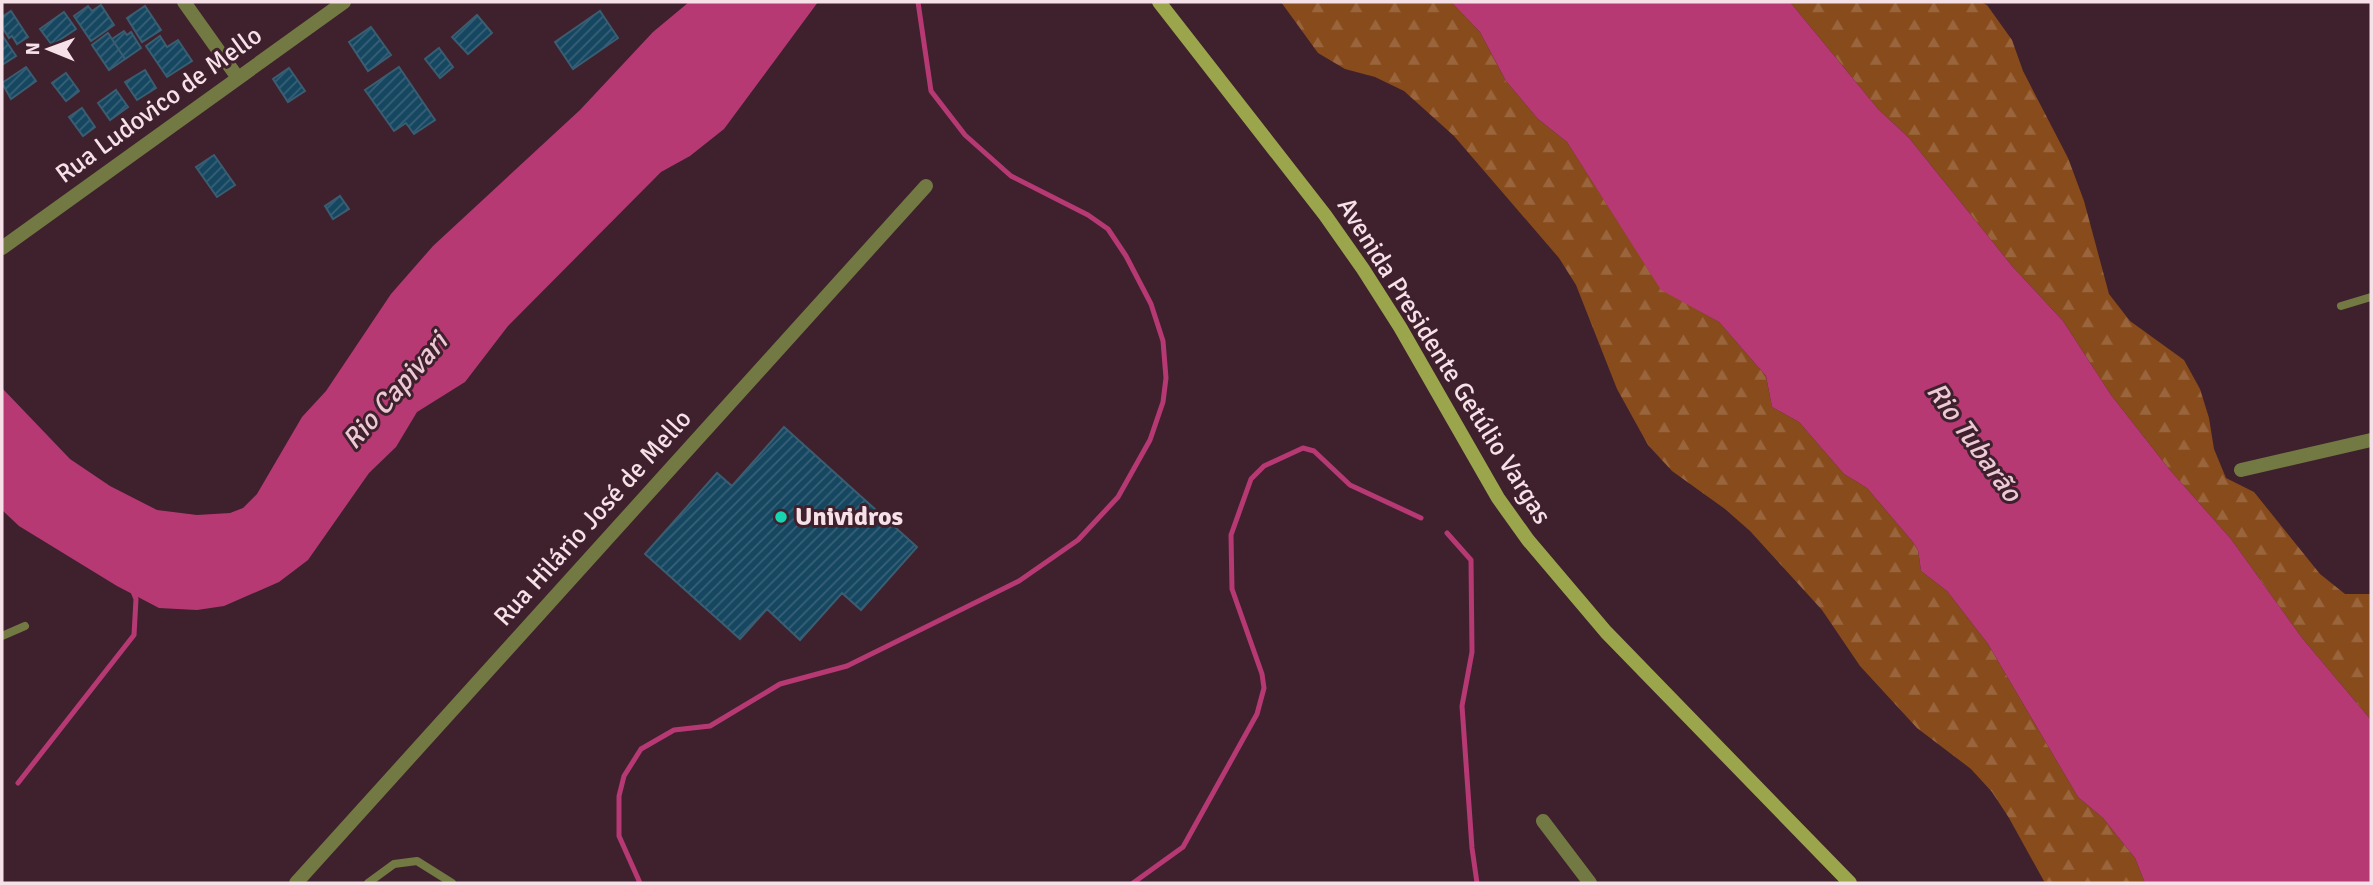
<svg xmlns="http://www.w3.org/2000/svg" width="2373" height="885" font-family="Signika,sans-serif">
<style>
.forest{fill:url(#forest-firs)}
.water{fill:#b63974}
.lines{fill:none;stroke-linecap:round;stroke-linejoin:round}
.stream{stroke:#b63974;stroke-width:5}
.building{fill:url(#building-hatch);stroke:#3b5d71;stroke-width:2}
.lane{stroke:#727943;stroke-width:8}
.street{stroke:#727943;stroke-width:14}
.secondary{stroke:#9ba54b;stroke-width:14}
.poi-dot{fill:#18d5b2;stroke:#3f202d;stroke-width:2.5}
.labels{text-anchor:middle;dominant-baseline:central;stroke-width:6;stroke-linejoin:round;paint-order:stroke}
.street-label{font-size:26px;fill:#f7e1e8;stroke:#3f202d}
.poi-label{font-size:26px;font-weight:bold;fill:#f7e1e8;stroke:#3f202d;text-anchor:start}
.water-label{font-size:28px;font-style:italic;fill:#ebcad5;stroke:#3f202d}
</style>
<defs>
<pattern id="forest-firs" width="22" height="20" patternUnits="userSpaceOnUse" patternTransform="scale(1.75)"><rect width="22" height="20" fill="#884b1b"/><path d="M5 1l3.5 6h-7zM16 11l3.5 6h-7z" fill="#9a653c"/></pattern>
<pattern id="building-hatch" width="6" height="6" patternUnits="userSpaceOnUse" patternTransform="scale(1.75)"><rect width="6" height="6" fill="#154761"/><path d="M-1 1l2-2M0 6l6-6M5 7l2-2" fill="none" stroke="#386178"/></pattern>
</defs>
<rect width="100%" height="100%" fill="#3f202d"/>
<path class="forest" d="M 1281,2 L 1451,2 L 1480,32 L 1506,81 L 1538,119 L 1567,142 L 1661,289 L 1719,322 L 1766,376 L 1772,407 L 1799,422 L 1844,474 L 1867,488 L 1912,541 L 1918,550 L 1921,571 L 1947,591 L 1988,644 L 2078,797 L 2103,818 L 2135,858 L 2145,883 L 2045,883 L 2009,818 L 1992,792 L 1971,769 L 1917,728 L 1860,666 L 1822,610 L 1750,531 L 1725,509 L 1672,471 L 1648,445 L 1617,389 L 1576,285 L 1559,258 L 1497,186 L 1454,136 L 1404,91 L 1375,77 L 1345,69 L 1318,53 Z
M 1790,2 L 1980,2 L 1987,5 L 2012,40 L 2023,71 L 2068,158 L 2084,201 L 2109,294 L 2130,321 L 2184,360 L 2200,389 L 2209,418 L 2214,449 L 2226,478 L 2254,492 L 2320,574 L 2345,594 L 2371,594 L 2371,720 L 2302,638 L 2231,539 L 2169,469 L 2111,395 L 2063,321 L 2012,266 L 1909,138 L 1878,109 Z"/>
<path class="water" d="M 689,2 L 818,2 L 724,129 L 690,156 L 661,172 L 508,326 L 465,382 L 417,412 L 396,447 L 369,473 L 308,560 L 279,582 L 224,606 L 197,610 L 159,608 L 117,586 L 19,526 L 2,510 L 2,388 L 70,459 L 110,486 L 157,510 L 197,515 L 230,513 L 243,508 L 257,494 L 302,417 L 326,391 L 391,294 L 433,246 L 580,110 L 653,32 Z
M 1451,2 L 1790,2 L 1878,109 L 1909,138 L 2012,266 L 2063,321 L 2111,395 L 2169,469 L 2231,539 L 2302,638 L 2371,720 L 2371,883 L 2145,883 L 2135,858 L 2103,818 L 2078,797 L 1988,644 L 1947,591 L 1921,571 L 1918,550 L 1912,541 L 1867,488 L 1844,474 L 1799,422 L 1772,407 L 1766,376 L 1719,322 L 1661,290 L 1567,142 L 1538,119 L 1506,81 L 1480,32 Z"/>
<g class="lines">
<path class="stream" d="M 1447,533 L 1471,560 L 1472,652 L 1462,706 L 1472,848 L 1477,883
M 18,783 L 134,635 L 136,599 L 132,589
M 640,883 L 619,836 L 619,796 L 624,776 L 641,749 L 674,730 L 710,726 L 780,684 L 847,666 L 1019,581 L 1078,540 L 1118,497 L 1150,440 L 1163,402 L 1166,378 L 1163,341 L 1151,304 L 1126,256 L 1108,229 L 1088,215 L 1011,176 L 965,135 L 931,91 L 918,2
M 1133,883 L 1183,847 L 1257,714 L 1264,688 L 1262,674 L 1232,589 L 1231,535 L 1251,479 L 1264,466 L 1303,448 L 1314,451 L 1350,485 L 1421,518"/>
</g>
<path class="building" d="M 101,5 L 114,25 L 91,41 L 74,16 L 88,6 L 92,11 Z
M 145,6 L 161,30 L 142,42 L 127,18 Z
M 11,11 L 28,37 L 17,44 L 12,36 L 9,38 L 2,27 L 2,17 Z
M 600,11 L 618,38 L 573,69 L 555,42 Z
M 64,12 L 76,29 L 52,45 L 40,29 Z
M 477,15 L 492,33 L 468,54 L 452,37 Z
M 371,27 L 391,55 L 368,71 L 349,42 Z
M 124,31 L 127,35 L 131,32 L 141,48 L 125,59 L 112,39 Z
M 108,33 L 125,59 L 109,70 L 92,45 Z
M 2,35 L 16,56 L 2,65 Z
M 160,36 L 167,47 L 178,40 L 192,61 L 167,77 L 146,46 Z
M 439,48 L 453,67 L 440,78 L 425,59 Z
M 26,67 L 36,81 L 11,99 L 2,83 Z
M 399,67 L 435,120 L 414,134 L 406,123 L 394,131 L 365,90 Z
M 289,68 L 305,91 L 288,102 L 273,79 Z
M 145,70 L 156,88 L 137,100 L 125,82 Z
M 66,73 L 79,91 L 66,101 L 52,83 Z
M 116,90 L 128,107 L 110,120 L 98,103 Z
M 82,108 L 95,127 L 83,136 L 69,117 Z
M 214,155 L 235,185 L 217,197 L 196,167 Z
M 340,196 L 349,209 L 333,219 L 325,206 Z
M 784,427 L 917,547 L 861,610 L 842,593 L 800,640 L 767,609 L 740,639 L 645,554 L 717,473 L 732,486 Z"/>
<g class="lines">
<path class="lane" d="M 2341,306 L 2371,297
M 2,636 L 25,626
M 368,883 L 394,864 L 417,861 L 452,883"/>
<path class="street" d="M 184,2 L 238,78
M 2,248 L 344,2
M 2241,470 L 2371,440
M 1543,821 L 1590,883
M 296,883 L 926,186"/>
<path class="secondary" d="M 1159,2 L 1325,215 L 1363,269 L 1400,327 L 1498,498 L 1528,540 L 1606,632 L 1850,883"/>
</g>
<circle class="poi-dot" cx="781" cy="517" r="7"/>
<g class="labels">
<g class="street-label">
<text transform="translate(159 105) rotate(-36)">Rua Ludovico de Mello</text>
<text transform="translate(1444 361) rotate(58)">Avenida Presidente Getúlio Vargas</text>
<text transform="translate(593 518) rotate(-48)">Rua Hilário José de Mello</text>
</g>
<g class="poi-label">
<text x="795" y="517">Unividros</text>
</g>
<g class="water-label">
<text transform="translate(395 391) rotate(-49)">Rio Capivari</text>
<text transform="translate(1974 442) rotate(54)">Rio Tubarão</text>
</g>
</g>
<rect width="2373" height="885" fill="none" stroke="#f7e1e8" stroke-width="7"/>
<g transform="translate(49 49) rotate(271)" stroke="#3f202d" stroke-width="5" paint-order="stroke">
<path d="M0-5L12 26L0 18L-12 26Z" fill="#f7e1e8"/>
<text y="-10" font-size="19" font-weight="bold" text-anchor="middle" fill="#f7e1e8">N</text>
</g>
</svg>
